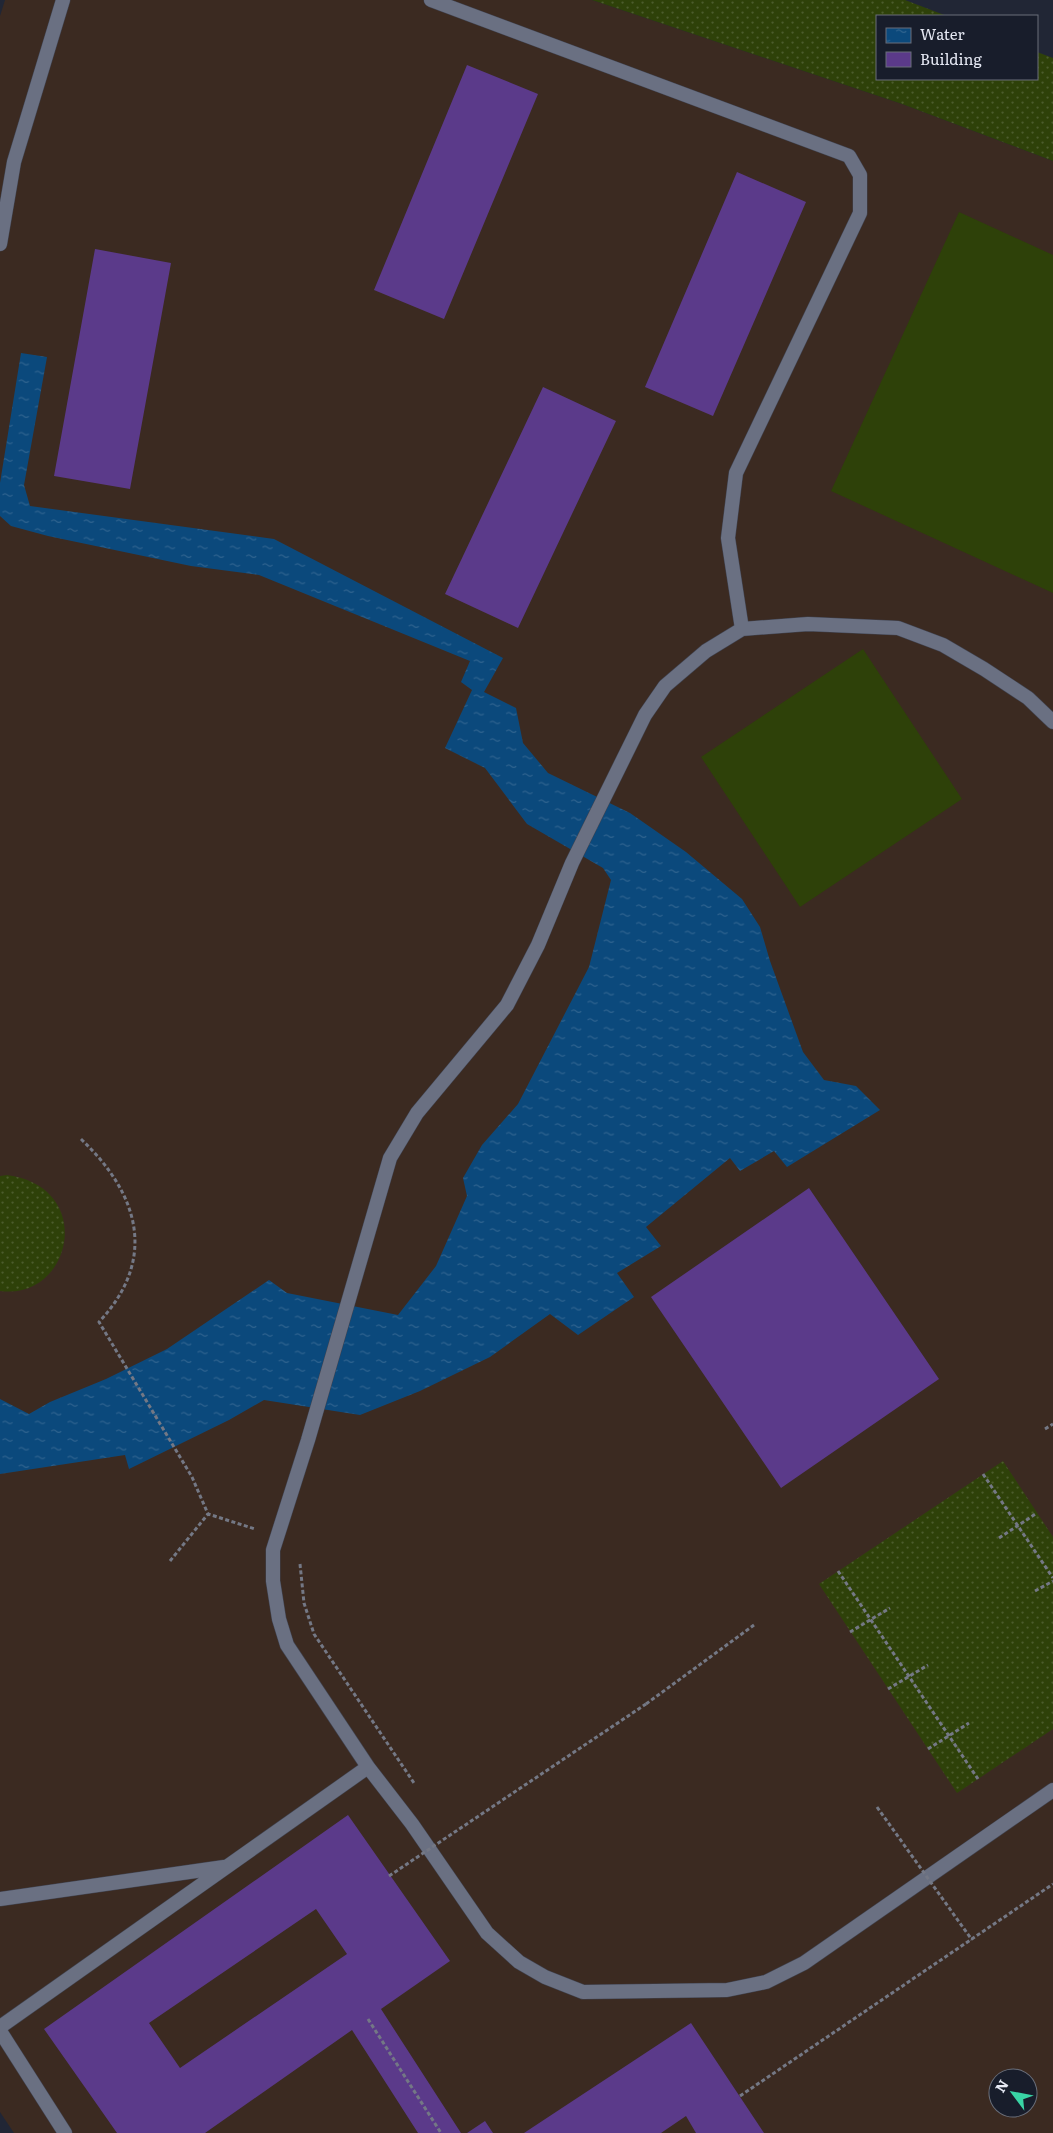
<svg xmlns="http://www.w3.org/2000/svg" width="1053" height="2133" font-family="Literata,serif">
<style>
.education{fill:#3b2a21;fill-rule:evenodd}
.grass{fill:url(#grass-dots)}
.garden{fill:#2e4109}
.water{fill:url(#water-ripples)}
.building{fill:#5b3a8a;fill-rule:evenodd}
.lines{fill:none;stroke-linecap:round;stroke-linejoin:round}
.service-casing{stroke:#404350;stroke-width:15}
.path{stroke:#747885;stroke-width:3;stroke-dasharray:4 2.5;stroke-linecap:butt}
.service{stroke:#6a7082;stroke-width:14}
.path-bridge{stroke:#747885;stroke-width:3;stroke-dasharray:4 2.5;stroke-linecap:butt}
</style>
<defs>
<pattern id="grass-dots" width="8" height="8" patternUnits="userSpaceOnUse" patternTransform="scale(1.25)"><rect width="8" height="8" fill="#2e4109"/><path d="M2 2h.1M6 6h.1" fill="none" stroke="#4c5c2d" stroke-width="1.8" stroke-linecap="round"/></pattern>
<pattern id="water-ripples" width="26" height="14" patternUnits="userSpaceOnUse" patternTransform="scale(1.25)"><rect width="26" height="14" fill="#0b497c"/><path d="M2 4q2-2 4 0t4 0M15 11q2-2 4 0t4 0" fill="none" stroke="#2f638f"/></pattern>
</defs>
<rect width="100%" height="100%" fill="#212635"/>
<path class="education" d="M 5,0 L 592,0 L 902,104 L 1053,161 L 1053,2133 L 14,2133 L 0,2112 L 0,16 ZM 998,2078 L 1028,2078 L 1028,2108 L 998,2108 Z"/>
<path class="grass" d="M 592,0 L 905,0 L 947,16 L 877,16 L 877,79 L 1037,79 L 1037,52 L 1053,58 L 1053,161 L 902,104 Z
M 7,1175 C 97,1187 72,1301 0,1291 L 0,1176 Z
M 1003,1461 L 1053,1537 L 1053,1729 L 957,1793 L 819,1584 Z"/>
<path class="garden" d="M 959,212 L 1053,255 L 1053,593 L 831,491 Z
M 863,649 L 962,799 L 800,907 L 701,757 Z"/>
<path class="water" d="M 21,353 L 47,357 L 24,485 L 30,506 L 274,539 L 503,658 L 484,692 L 516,708 L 523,743 L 548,773 L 630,813 L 686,852 L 742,899 L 760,927 L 770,961 L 803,1052 L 824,1080 L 856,1086 L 880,1110 L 787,1167 L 774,1151 L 740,1171 L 730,1158 L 646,1227 L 661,1246 L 617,1273 L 634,1297 L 578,1335 L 550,1314 L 490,1357 L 420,1391 L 360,1415 L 264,1400 L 229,1420 L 129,1469 L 125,1455 L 0,1474 L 0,1399 L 29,1414 L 50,1402 L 106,1379 L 167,1349 L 269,1280 L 287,1293 L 398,1315 L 436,1266 L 467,1196 L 463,1178 L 482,1145 L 518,1104 L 589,967 L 611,880 L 603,868 L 527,824 L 485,768 L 445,748 L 472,690 L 461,682 L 470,661 L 259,575 L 191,566 L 48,536 L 11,526 L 0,516 L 0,483 Z"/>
<path class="building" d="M 467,65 L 538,94 L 444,319 L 374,290 Z
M 737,172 L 806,202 L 713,416 L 645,387 Z
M 95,249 L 171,263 L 130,489 L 54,476 Z
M 543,387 L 616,421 L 518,628 L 445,594 Z
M 809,1188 L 939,1379 L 781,1488 L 651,1297 Z
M 348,1815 L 450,1961 L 381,2009 L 461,2133 L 418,2133 L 352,2030 L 205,2133 L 117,2133 L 44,2029 ZM 316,1909 L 347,1954 L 180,2068 L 149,2023 Z
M 691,2023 L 764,2133 L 696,2133 L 686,2116 L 661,2133 L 524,2133 Z
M 485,2121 L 493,2133 L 467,2133 Z"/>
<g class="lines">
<g class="service-casing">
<path id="service" d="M 431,0 L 849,156 L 860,175 L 860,213 L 736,473 L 728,538 L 742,629
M 0,244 L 14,162 L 63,0
M 1053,722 L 1028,698 L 984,669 L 943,645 L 898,628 L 808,624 L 742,629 L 706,651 L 665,686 L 645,715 L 572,863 L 538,945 L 507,1005 L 417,1113 L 390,1158 L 308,1440 L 273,1550 L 273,1581 L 279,1619 L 287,1645 L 368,1767 L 412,1824 L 487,1933 L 519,1962 L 545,1977 L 583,1992 L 727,1990 L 766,1982 L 804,1963 L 1053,1790
M 0,1899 L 224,1867
M 0,2027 L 368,1767
M 0,2031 L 65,2133"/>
</g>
<path class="path" d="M 81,1139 C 139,1194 158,1259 99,1322 L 192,1477 L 208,1514 L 255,1529
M 1045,1429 L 1053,1424
M 983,1474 L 1053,1578
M 999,1538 L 1037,1513
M 170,1561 L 208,1514
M 300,1564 L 304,1603 L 314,1634 L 414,1783
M 838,1571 L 978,1779
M 1035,1591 L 1053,1581
M 850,1632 L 890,1608
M 888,1689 L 928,1665
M 646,1704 L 754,1625
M 928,1749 L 969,1723
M 368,2019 L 441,2133
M 740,2096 L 1053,1884"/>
<use href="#service" class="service"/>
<path class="path-bridge" d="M 877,1807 L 972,1940
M 389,1876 L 646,1704"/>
</g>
<rect x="876" y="15" width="162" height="65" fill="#181d2b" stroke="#6a6f7b"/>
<rect x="886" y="28" width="25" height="15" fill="url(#water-ripples)" stroke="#6a6f7b"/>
<text x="920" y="40" font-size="15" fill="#e6e9f4">Water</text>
<rect x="886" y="52" width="25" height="15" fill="#5b3a8a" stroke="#6a6f7b"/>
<text x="920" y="65" font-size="15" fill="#e6e9f4">Building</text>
<g transform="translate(1013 2093) rotate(302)"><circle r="24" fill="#181d2b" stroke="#6a6f7b"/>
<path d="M0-4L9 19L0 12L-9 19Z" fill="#39d4a5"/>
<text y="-8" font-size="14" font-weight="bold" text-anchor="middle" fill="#e6e9f4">N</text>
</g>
</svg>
